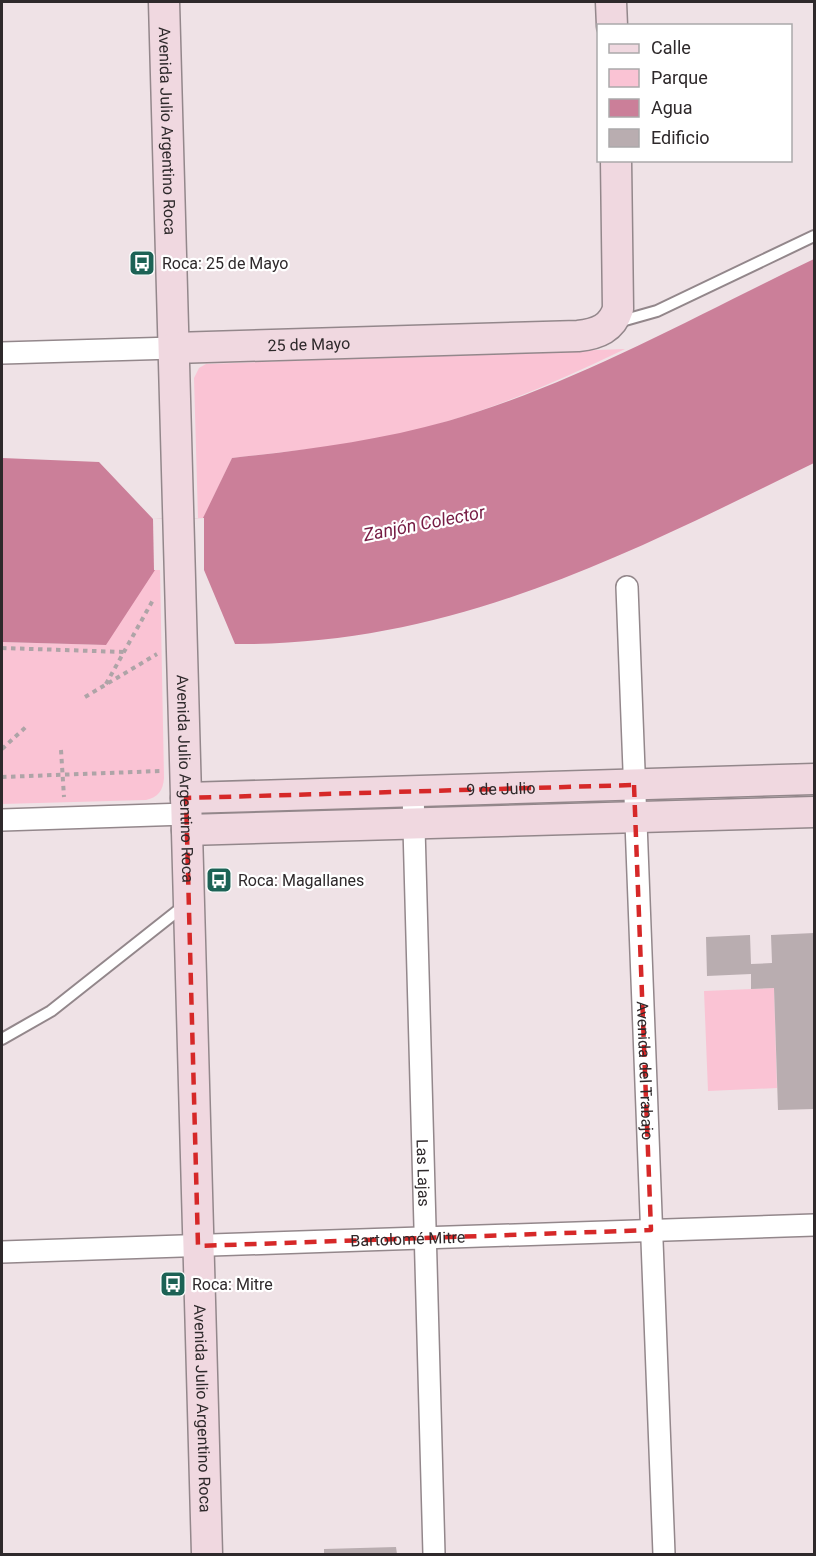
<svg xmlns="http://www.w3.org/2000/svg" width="816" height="1556" font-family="Roboto,sans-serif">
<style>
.green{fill:#fac3d4}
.water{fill:#cb7f99}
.pier{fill:#efe2e6}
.building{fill:#b9adb0}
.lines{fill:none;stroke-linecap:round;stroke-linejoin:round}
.lane-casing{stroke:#93878b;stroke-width:14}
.street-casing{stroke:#93878b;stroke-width:24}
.secondary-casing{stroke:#93878b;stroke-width:33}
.path{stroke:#aea4a7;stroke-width:4;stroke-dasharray:4.5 4.5;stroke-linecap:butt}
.lane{stroke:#fff;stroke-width:10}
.street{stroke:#fff;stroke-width:21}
.secondary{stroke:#f0d8e0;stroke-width:30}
.marked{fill:none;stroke:#d62828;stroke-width:4.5;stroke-dasharray:12 8;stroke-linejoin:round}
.labels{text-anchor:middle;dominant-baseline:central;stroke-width:4.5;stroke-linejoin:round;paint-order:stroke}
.street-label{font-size:16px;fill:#2e292b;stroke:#fff}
.poi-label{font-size:16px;fill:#2e292b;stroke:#fff;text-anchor:start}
.water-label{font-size:18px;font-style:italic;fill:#761c44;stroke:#fff}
</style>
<rect width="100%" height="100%" fill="#efe2e6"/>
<path class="green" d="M 625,349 C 555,383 483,414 408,432 C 350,446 291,451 232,458 L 204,517 L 570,529 L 198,518 L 194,378 L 199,368 L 206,364 Z
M 2,499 L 155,570 L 160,570 L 164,778 C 163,791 158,797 146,800 L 2,804 L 2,642 L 106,645 Z
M 774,988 L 777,1088 L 708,1091 L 704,991 Z"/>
<path class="water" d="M 814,259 L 814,463 C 626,555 452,646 235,644 L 204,570 L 155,570 L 106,645 L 2,642 L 2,458 L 99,462 L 153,519 L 203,518 L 232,458 C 305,450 377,441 448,421 C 573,385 697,315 814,259 Z"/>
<path class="pier" d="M 204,518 L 204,570 L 154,570 L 153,519 Z"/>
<path class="building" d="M 814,933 L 814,1109 L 778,1110 L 774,988 L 751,989 L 751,974 L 707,976 L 706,937 L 750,935 L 751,964 L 772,963 L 771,935 Z
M 396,1547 L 397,1554 L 324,1554 L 324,1549 Z"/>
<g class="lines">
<g class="lane-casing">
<path id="lane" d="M 618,322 L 657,311 L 814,236
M 2,1039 L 51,1011 L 185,905"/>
</g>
<g class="street-casing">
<g id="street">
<path d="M 2,353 L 174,348"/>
<path id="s1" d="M 627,587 L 664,1554"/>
<path id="s2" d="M 413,791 L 434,1554"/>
<path d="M 2,820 L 186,814"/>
<path id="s3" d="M 2,1252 L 814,1225"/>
</g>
</g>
<g class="secondary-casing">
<g id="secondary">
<path id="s4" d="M 164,2 L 207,1554"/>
<path d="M 611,2 L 612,26"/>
<path id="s5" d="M 174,348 L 578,336 C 598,334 612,328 618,309 L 616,160"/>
<path id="s6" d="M 186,798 L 814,779"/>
<path d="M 187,830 L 814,812"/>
</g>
</g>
<path class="path" d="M 2,648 L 124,652
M 106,684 L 153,600
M 85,697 L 157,654
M 2,749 L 28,725
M 61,750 L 64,797
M 2,777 L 160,771"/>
<use href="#lane" class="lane"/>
<use href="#street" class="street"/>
<use href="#secondary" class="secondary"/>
</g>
<path class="marked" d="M 634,785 L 651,1230 L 198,1246 L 186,798 Z"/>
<defs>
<g id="bus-square" transform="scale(1.35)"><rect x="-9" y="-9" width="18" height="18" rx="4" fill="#1c6255" stroke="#fff"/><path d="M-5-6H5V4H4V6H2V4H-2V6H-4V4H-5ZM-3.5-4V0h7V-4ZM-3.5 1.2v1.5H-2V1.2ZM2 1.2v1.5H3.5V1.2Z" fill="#fff"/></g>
</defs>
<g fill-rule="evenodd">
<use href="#bus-square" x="142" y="263"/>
<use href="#bus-square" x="219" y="880"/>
<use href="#bus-square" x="173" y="1284"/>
</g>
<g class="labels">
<g class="street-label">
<text stroke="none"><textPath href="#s4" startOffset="129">Avenida Julio Argentino Roca</textPath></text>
<text stroke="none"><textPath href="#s5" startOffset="135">25 de Mayo</textPath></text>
<text stroke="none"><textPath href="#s4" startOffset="777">Avenida Julio Argentino Roca</textPath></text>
<text stroke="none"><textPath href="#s6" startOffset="315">9 de Julio</textPath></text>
<text stroke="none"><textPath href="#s1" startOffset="484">Avenida del Trabajo</textPath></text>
<text stroke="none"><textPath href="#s2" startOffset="382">Las Lajas</textPath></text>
<text stroke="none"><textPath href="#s3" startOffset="406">Bartolomé Mitre</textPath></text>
<text stroke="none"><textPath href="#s4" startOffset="1407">Avenida Julio Argentino Roca</textPath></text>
</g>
<g class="poi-label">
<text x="162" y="263">Roca: 25 de Mayo</text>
<text x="238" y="880">Roca: Magallanes</text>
<text x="192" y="1284">Roca: Mitre</text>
</g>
<g class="water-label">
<text transform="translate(424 523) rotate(-11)">Zanjón Colector</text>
</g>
</g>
<rect width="816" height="1556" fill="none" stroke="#2e292b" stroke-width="6"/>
<rect x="597" y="24" width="195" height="138" fill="#ffffff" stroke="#aba9aa" stroke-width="1.5"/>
<rect x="609" y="44" width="30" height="9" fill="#f0d8e0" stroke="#aba9aa" stroke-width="1.5"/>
<text x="651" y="54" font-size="18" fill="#2e292b">Calle</text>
<rect x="609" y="69" width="30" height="18" fill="#fac3d4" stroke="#aba9aa" stroke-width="1.5"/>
<text x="651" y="84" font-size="18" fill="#2e292b">Parque</text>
<rect x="609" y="99" width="30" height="18" fill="#cb7f99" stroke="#aba9aa" stroke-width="1.5"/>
<text x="651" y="114" font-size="18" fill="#2e292b">Agua</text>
<rect x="609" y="129" width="30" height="18" fill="#b9adb0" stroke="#aba9aa" stroke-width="1.5"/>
<text x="651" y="144" font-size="18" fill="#2e292b">Edificio</text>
</svg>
